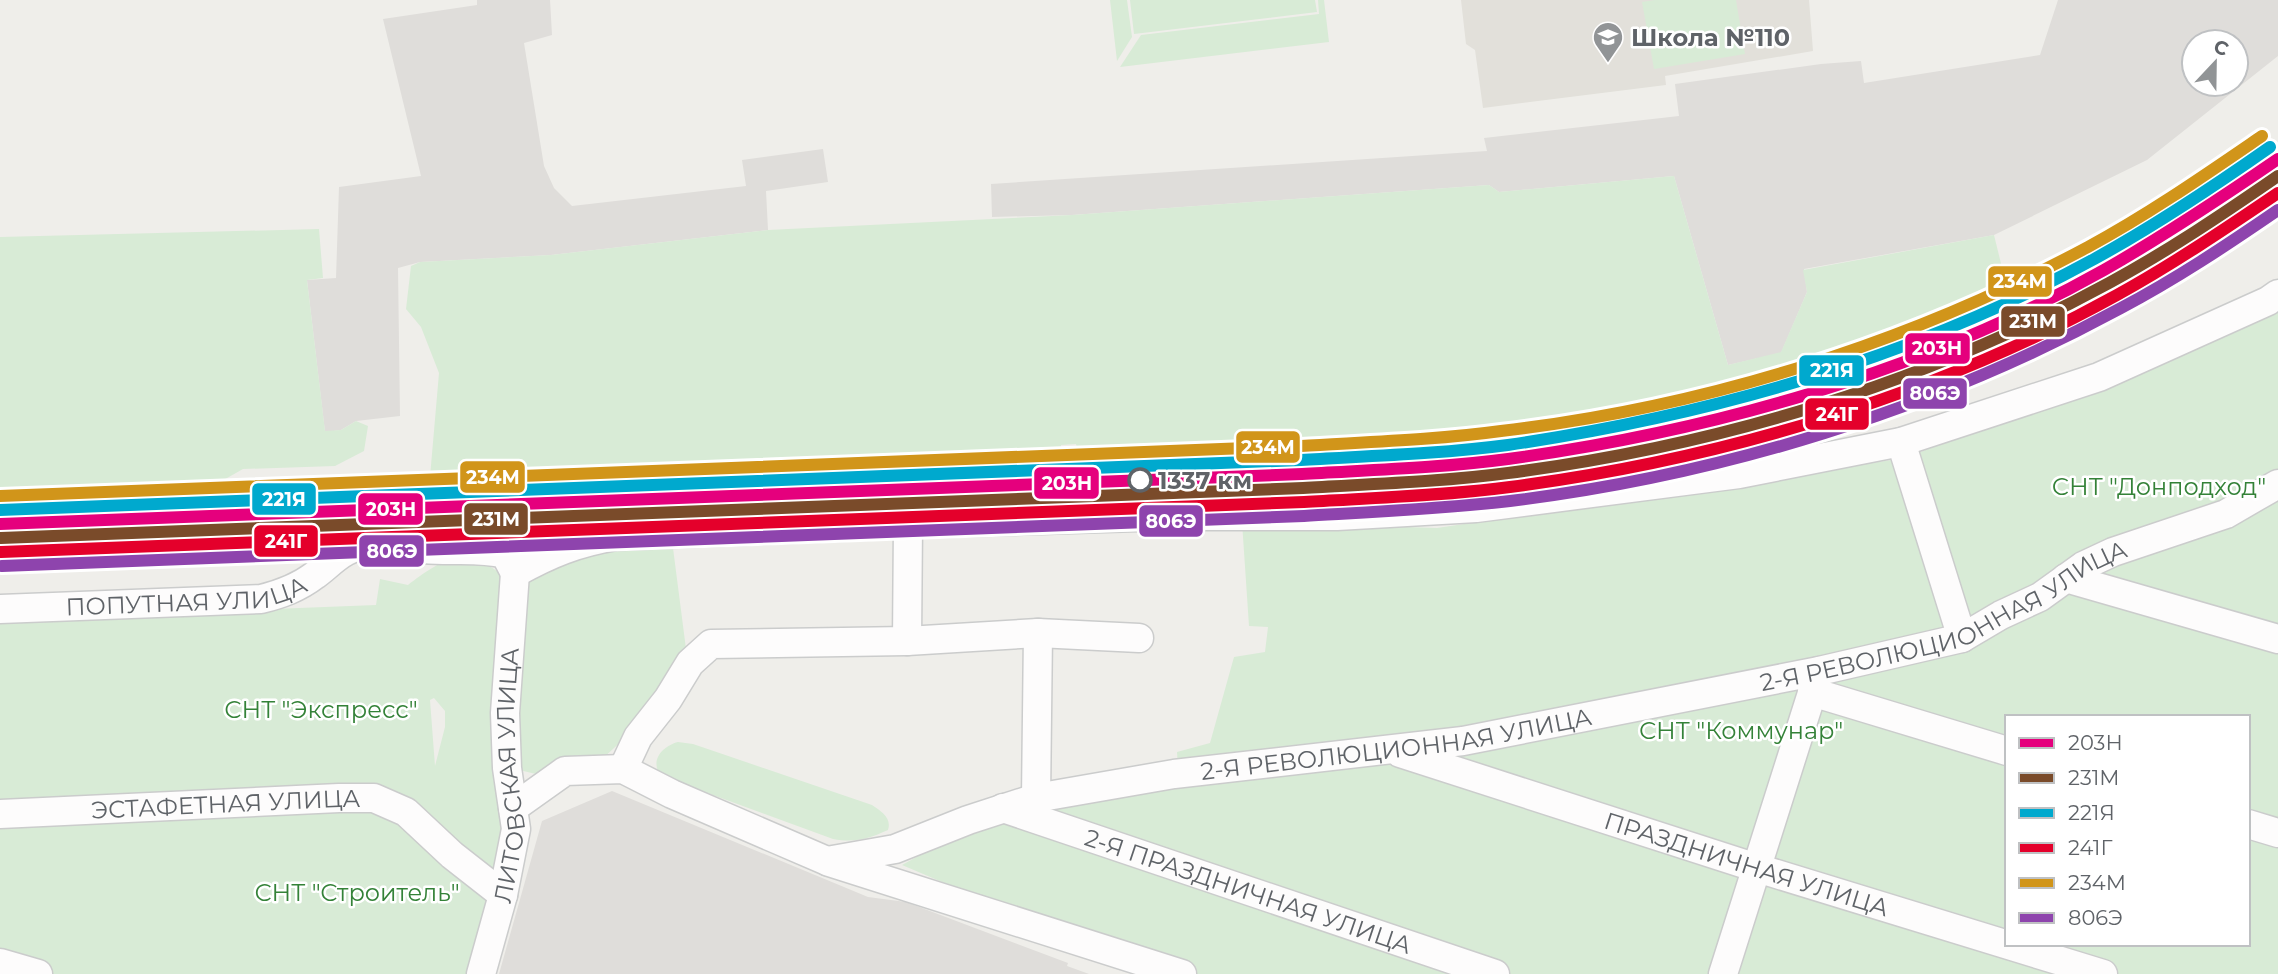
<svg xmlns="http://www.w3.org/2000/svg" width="2278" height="974" font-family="Montserrat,sans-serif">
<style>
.industrial{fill:#dfddda;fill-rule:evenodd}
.education{fill:#e2e0da}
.green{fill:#d8ebd6;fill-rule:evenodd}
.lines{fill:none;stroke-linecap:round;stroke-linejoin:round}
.minor-casing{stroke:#cbcccc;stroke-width:31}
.minor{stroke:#fdfcfc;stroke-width:28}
.rail-1-casing{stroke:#fff;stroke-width:18}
.rail-2-casing{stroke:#fff;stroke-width:18}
.rail-3-casing{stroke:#fff;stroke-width:18}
.rail-4-casing{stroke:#fff;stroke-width:18}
.rail-5-casing{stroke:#fff;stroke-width:18}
.rail-6-casing{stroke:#fff;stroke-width:18}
.rail-1{stroke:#e5007d;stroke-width:12}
.rail-2{stroke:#7a4b2a;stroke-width:12}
.rail-3{stroke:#00a9ce;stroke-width:12}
.rail-4{stroke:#e4002b;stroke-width:12}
.rail-5{stroke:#d1951a;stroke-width:12}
.rail-6{stroke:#8e44ad;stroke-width:12}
.stop-dot{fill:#fff;stroke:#5f6368;stroke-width:3.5}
.labels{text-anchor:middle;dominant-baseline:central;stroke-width:5;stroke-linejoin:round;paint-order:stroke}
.poi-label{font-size:24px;font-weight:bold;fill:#5f6368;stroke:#fff;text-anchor:start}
.stop-label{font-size:24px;font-weight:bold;fill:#5f6368;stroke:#fff;text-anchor:start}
.park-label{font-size:24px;fill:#348238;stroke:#fff}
.street-label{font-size:24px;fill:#5f6368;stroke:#fff}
.line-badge{stroke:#fff;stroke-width:2.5}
.badge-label{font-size:19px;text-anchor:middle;font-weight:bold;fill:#fff}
</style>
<rect width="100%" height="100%" fill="#efeeea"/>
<path class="industrial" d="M 477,0 L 550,0 L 552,35 L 524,43 L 544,166 L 554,188 L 572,206 L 746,186 L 742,160 L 823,149 L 828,182 L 766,191 L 768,230 L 551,255 L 420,262 L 398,268 L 400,416 L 356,421 L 341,430 L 325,432 L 307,280 L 336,278 L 339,187 L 421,176 L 383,19 L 477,5 Z
M 2058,0 L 2278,0 L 2278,56 L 2147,160 L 1994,235 L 1804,269 L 1807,292 L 1781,353 L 1728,365 L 1674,176 L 1499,192 L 1489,185 L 1072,215 L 992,217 L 991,184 L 1487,151 L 1484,138 L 1679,116 L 1675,84 L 1821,64 L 1861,61 L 1864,83 L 2040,55 ZM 2194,42 L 2236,42 L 2236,84 L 2194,84 Z
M 612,791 L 868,897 L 906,902 L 1068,963 L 1067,966 L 1089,974 L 499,974 L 542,821 Z"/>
<path class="education" d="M 1461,0 L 1809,0 L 1813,51 L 1665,76 L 1666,85 L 1483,108 L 1475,50 L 1466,44 Z"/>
<path class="green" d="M 1110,0 L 1127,0 L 1132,37 L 1117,61 Z
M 1130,0 L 1315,0 L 1317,12 L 1134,34 Z
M 1318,0 L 1324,0 L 1329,42 L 1120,67 L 1141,35 L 1319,14 Z
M 1655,0 L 1736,0 L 1745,54 L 1654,69 L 1642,2 Z
M 1674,176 L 1728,365 L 1781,352 L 1807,292 L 1803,270 L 1994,235 L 2010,300 L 1886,356 L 1722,399 L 1509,447 L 1425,455 L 1424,450 L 1104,464 L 1103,447 L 1077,448 L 1076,444 L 1061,445 L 1062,465 L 992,469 L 992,480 L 428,500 L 439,373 L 421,327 L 406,309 L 411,266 L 420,262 L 551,255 L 768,230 L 1072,215 L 1489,185 L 1499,192 Z
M 319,229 L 323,278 L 307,280 L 325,431 L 341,430 L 356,421 L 368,426 L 364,451 L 335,466 L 243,469 L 183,503 L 0,507 L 0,237 Z
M 2278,302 L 2278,974 L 1159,974 L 902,865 L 1050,783 L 1178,768 L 1177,752 L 1210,743 L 1234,657 L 1265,652 L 1268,627 L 1249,626 L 1242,522 L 1437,528 L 1905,458 L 2219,335 ZM 2007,717 L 2248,717 L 2248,944 L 2007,944 Z
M 665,539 L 673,548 L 686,649 L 650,715 L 601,760 L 536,774 L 515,769 L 524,798 L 474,974 L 0,974 L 0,620 L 376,605 L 380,579 L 408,585 C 425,572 455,549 477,559 C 493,567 508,580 524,588 L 542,558 ZM 434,698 L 445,711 L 445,727 L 435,766 L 430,700 Z
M 678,742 L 693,744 L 872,805 C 881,811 892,818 888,830 C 868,839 855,843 833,839 L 661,776 C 649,760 663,746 678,742 Z"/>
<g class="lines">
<g class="minor-casing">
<g id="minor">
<path d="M 1901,442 L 1962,638"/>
<path d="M 515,573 C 551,553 576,543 616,536 L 908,524 L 1171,516 L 1337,516 L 1476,508 L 1739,474 L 1901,442 L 2099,377 L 2268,301 L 2278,294"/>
<path d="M 2066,578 L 2278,639"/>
<path id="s1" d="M 0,609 L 261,599 C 281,594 298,588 315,575 C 325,568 334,558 345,552 C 364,540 403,546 424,549 C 452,552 478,547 505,554 L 515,573"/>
<path d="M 907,641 L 908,524"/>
<path d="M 1812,692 L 2007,751"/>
<path id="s2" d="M 1400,753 L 1757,868 L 2103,974"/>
<path d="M 623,769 L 638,737 L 668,699 L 690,663 L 711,644 L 907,641 L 1038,633 L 1139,638"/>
<path d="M 1036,798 L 1038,633"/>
<path id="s3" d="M 513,808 L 565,771 L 623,769 L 672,794 L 827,861 L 895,849 L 968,820 L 1036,798 L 1174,774 L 1463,741 L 1819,671 L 1962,638 L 2001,615 L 2040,597 L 2083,566 L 2113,552 L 2226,514 L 2278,484"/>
<path id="s4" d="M 1003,808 L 1495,974"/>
<path id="s5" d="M 0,814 L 339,798 L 374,798 L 406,812 L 452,855 L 503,895"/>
<path d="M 2248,824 L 2278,833"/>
<path d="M 829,862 L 1182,974"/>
<path d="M 0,963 L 38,974"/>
<path id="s6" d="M 481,974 L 503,895 L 516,829 L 507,768 L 505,713 L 515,573"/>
<path d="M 1723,974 L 1819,671"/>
</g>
</g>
<use href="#minor" class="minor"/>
<g class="rail-1-casing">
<path id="rail-1" d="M 0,524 L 1302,474 C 1370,470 1440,468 1508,459 C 1712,431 1923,372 2104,270 C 2164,236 2221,198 2278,159"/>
</g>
<g class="rail-2-casing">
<path id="rail-2" d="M 1,538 L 1303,488 C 1371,484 1440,482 1508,473 C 1717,446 1924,384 2109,283 C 2168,251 2223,214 2278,176"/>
</g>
<g class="rail-3-casing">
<path id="rail-3" d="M 0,510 L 1301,460 C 1370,456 1439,454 1508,445 C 1712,415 1914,358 2096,258 C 2156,225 2213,187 2270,147"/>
</g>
<g class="rail-4-casing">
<path id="rail-4" d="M 1,552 L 1304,502 C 1372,498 1441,496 1510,487 C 1718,460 1933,397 2117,295 C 2173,264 2225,229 2278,193"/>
</g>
<g class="rail-5-casing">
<path id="rail-5" d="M 0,496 L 1301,446 C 1367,442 1435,440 1501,431 C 1705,407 1907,344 2088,247 C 2149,214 2205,175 2262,136"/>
</g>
<g class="rail-6-casing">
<path id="rail-6" d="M 2,566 L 1304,516 C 1373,512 1442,509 1510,501 C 1722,475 1933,410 2121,308 C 2176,279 2227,245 2278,210"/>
</g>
<use href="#rail-1" class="rail-1"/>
<use href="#rail-2" class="rail-2"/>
<use href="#rail-3" class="rail-3"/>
<use href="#rail-4" class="rail-4"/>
<use href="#rail-5" class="rail-5"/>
<use href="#rail-6" class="rail-6"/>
</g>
<defs>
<g id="school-pin" transform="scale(1.575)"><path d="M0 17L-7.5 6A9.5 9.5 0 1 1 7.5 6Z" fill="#919496" stroke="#fff"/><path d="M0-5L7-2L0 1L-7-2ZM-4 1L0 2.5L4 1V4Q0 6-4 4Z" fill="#fff"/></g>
</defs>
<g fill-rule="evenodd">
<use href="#school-pin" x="1608" y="37"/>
</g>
<circle class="stop-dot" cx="1140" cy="480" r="11"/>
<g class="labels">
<g class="poi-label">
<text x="1631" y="37">Школа №110</text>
</g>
<g class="stop-label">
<text x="1158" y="480">1337 км</text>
</g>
<g class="park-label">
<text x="2159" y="486">СНТ "Донподход"</text>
<text x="321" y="709">СНТ "Экспресс"</text>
<text x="1741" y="730">СНТ "Коммунар"</text>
<text x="357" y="892">СНТ "Строитель"</text>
</g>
<g class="street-label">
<text stroke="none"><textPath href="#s1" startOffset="187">ПОПУТНАЯ УЛИЦА</textPath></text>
<text stroke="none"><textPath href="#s3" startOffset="1496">2-Я РЕВОЛЮЦИОННАЯ УЛИЦА</textPath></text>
<text stroke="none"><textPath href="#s3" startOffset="929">2-Я РЕВОЛЮЦИОННАЯ УЛИЦА</textPath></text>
<text stroke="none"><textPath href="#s6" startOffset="203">ЛИТОВСКАЯ УЛИЦА</textPath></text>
<text stroke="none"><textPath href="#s5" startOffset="226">ЭСТАФЕТНАЯ УЛИЦА</textPath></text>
<text stroke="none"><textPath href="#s2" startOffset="364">ПРАЗДНИЧНАЯ УЛИЦА</textPath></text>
<text stroke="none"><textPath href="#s4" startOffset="259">2-Я ПРАЗДНИЧНАЯ УЛИЦА</textPath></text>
</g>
</g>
<g class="line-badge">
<rect x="1987" y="265" width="66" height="33" rx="7" fill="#d1951a"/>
<rect x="2000" y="305" width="66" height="33" rx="7" fill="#7a4b2a"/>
<rect x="1904" y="332" width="67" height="33" rx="7" fill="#e5007d"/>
<rect x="1798" y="354" width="67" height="33" rx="7" fill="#00a9ce"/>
<rect x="1902" y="377" width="66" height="33" rx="7" fill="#8e44ad"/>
<rect x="1804" y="397" width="66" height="34" rx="7" fill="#e4002b"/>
<rect x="1235" y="430" width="66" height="34" rx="7" fill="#d1951a"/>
<rect x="459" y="460" width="67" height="34" rx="7" fill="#d1951a"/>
<rect x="1033" y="466" width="67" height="34" rx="7" fill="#e5007d"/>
<rect x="251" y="482" width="66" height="34" rx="7" fill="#00a9ce"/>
<rect x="357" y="492" width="67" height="34" rx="7" fill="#e5007d"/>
<rect x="463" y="502" width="66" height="34" rx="7" fill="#7a4b2a"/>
<rect x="1138" y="504" width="66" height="34" rx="7" fill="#8e44ad"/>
<rect x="253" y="524" width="66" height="34" rx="7" fill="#e4002b"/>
<rect x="358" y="534" width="67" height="34" rx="7" fill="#8e44ad"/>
</g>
<g class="badge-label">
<text x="2020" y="288">234М</text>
<text x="2033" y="328">231М</text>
<text x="1937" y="355">203Н</text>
<text x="1832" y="377">221Я</text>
<text x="1935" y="400">806Э</text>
<text x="1837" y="421">241Г</text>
<text x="1268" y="454">234М</text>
<text x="493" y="484">234М</text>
<text x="1067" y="490">203Н</text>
<text x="284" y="506">221Я</text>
<text x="391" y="516">203Н</text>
<text x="496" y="526">231М</text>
<text x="1171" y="528">806Э</text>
<text x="286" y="548">241Г</text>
<text x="392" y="558">806Э</text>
</g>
<rect x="2005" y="715" width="245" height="231" fill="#ffffff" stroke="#bfc1c3" stroke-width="2"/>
<rect x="2019" y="738" width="35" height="10" fill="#e5007d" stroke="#bfc1c3" stroke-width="2"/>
<text x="2068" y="750" font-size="21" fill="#5f6368">203Н</text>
<rect x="2019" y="773" width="35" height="10" fill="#7a4b2a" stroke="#bfc1c3" stroke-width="2"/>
<text x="2068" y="785" font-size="21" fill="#5f6368">231М</text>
<rect x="2019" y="808" width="35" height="10" fill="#00a9ce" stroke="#bfc1c3" stroke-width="2"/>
<text x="2068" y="820" font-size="21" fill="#5f6368">221Я</text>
<rect x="2019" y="843" width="35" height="10" fill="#e4002b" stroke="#bfc1c3" stroke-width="2"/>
<text x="2068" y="855" font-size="21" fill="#5f6368">241Г</text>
<rect x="2019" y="878" width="35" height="10" fill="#d1951a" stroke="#bfc1c3" stroke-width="2"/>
<text x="2068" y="890" font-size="21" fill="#5f6368">234М</text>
<rect x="2019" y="913" width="35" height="10" fill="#8e44ad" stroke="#bfc1c3" stroke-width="2"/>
<text x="2068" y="925" font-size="21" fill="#5f6368">806Э</text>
<g transform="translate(2215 63) rotate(22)"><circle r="33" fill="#ffffff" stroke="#bfc1c3" stroke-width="2"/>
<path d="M0-5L12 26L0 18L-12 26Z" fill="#919496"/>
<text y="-10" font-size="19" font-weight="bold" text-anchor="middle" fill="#5f6368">С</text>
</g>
</svg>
